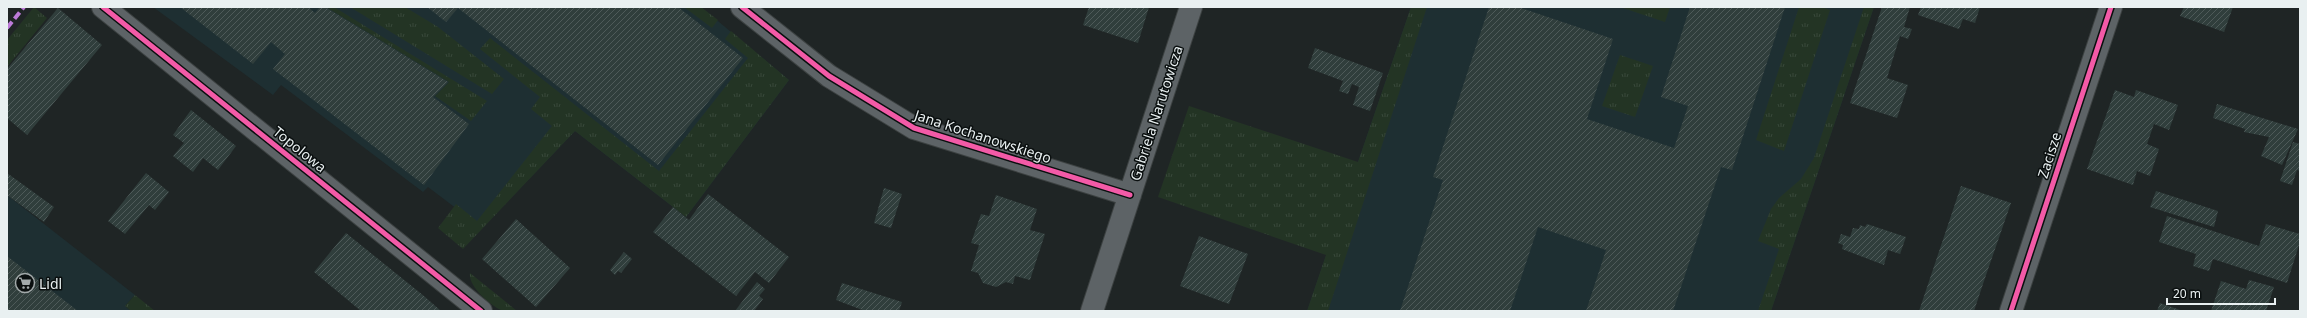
<svg xmlns="http://www.w3.org/2000/svg" width="2307" height="318" font-family="'Noto Sans',sans-serif">
<style>
.built{fill:#1e2f32}
.grass{fill:url(#grass-tufts)}
.building{fill:url(#building-hatch)}
.lines{fill:none;stroke-linecap:round;stroke-linejoin:round}
.minor-casing{stroke:#3c4141;stroke-width:24}
.minor{stroke:#5d6366;stroke-width:22}
.quiet{stroke:#bd7bd9;stroke-width:4;stroke-dasharray:8 4;stroke-linecap:butt}
.cycleway-casing{stroke:#0a0f0f;stroke-width:8}
.cycleway{stroke:#f35aa7;stroke-width:5}
.labels{text-anchor:middle;dominant-baseline:central;stroke-width:3;stroke-linejoin:round;paint-order:stroke}
.street-label{font-size:14px;fill:#e9f0f1;stroke:#0a0f0f}
.poi-label{font-size:14px;fill:#e9f0f1;stroke:#0a0f0f;text-anchor:start}
</style>
<defs>
<pattern id="grass-tufts" width="24" height="20" patternUnits="userSpaceOnUse"><rect width="24" height="20" fill="#233424"/><path d="M3 7l-1-3M5 7V3M7 7l1-3M15 17l-1-3M17 17v-4M19 17l1-3" fill="none" stroke="#38483a"/></pattern>
<pattern id="building-hatch" width="6" height="6" patternUnits="userSpaceOnUse"><rect width="6" height="6" fill="#303e3c"/><path d="M-1 1l2-2M0 6l6-6M5 7l2-2" fill="none" stroke="#4e5a59"/></pattern>
</defs>
<rect width="100%" height="100%" fill="#1f2525"/>
<path class="built" d="M 153,7 L 701,7 L 789,80 L 686,217 L 575,131 L 482,228 L 428,187 L 423,192 L 281,85 L 273,95 Z
M 1411,7 L 1874,7 L 1771,311 L 1307,311 Z
M 7,195 L 135,295 L 125,306 L 131,311 L 7,311 Z"/>
<path class="grass" d="M 34,7 L 47,18 L 7,67 L 7,40 Z
M 326,7 L 334,7 L 487,101 L 471,121 L 435,96 L 449,82 Z
M 350,7 L 405,7 L 438,27 L 504,79 L 492,94 Z
M 684,7 L 701,7 L 718,20 L 712,28 Z
M 1411,7 L 1427,7 L 1328,311 L 1307,311 L 1326,255 L 1158,197 L 1189,106 L 1358,162 Z
M 1620,7 L 1670,7 L 1665,22 Z
M 1799,7 L 1822,7 L 1830,10 L 1784,151 L 1756,140 Z
M 1864,7 L 1874,7 L 1771,311 L 1758,311 L 1779,249 L 1758,241 L 1771,209 L 1779,198 L 1801,179 L 1814,158 Z
M 731,31 L 789,80 L 686,217 L 575,131 L 463,249 L 438,228 L 456,204 L 477,221 L 552,126 L 531,109 L 540,97 L 480,49 L 490,38 L 659,171 L 748,58 L 725,39 Z
M 1620,55 L 1653,66 L 1635,117 L 1602,106 Z
M 470,273 L 517,311 C 513,311 505,312 501,310 C 490,305 468,286 470,273 Z
M 135,295 L 155,311 L 131,311 L 125,306 Z"/>
<path class="building" d="M 180,7 L 308,7 L 315,13 L 320,7 L 325,7 L 448,82 L 433,97 L 469,124 L 424,185 L 273,69 L 285,54 L 271,42 L 253,64 Z
M 427,7 L 678,7 L 743,58 L 658,165 L 458,8 L 446,22 Z
M 1089,7 L 1149,7 L 1138,43 L 1083,25 Z
M 1489,7 L 1518,7 L 1613,39 L 1587,119 L 1674,148 L 1688,106 L 1661,97 L 1690,7 L 1785,7 L 1732,170 L 1721,167 L 1673,311 L 1586,311 L 1606,250 L 1538,227 L 1510,311 L 1400,311 L 1443,180 L 1433,177 Z
M 1882,7 L 1910,7 L 1904,27 L 1912,29 L 1908,39 L 1900,36 L 1887,78 L 1908,85 L 1897,118 L 1850,103 Z
M 1921,7 L 1980,7 L 1975,23 L 1963,19 L 1959,29 L 1918,15 Z
M 2184,7 L 2233,7 L 2224,32 L 2180,16 Z
M 58,8 L 102,45 L 27,135 L 7,118 L 7,69 Z
M 1315,48 L 1383,73 L 1370,111 L 1353,105 L 1359,87 L 1352,84 L 1348,94 L 1339,91 L 1343,81 L 1308,68 Z
M 2115,90 L 2134,97 L 2136,90 L 2178,105 L 2169,130 L 2154,124 L 2147,144 L 2159,149 L 2150,176 L 2137,171 L 2133,185 L 2087,169 Z
M 2217,104 L 2298,129 L 2282,165 L 2261,156 L 2269,137 L 2244,132 L 2245,129 L 2213,118 Z
M 191,110 L 236,146 L 218,170 L 203,158 L 193,172 L 173,156 L 184,143 L 173,135 Z
M 2293,142 L 2300,144 L 2300,171 L 2297,170 L 2292,185 L 2280,181 Z
M 7,173 L 54,207 L 44,222 L 7,195 Z
M 146,173 L 169,192 L 155,210 L 149,205 L 125,234 L 108,221 Z
M 1961,186 L 2011,203 L 1984,281 L 1974,311 L 1919,311 Z
M 884,188 L 902,194 L 891,228 L 874,223 Z
M 2156,191 L 2218,211 L 2214,227 L 2150,207 Z
M 708,194 L 789,257 L 769,283 L 755,272 L 736,296 L 653,232 L 673,207 L 689,220 Z
M 996,195 L 1037,209 L 1030,230 L 1045,234 L 1030,280 L 1015,276 L 1013,284 L 1006,282 L 996,287 L 983,283 L 978,273 L 971,271 L 979,245 L 971,243 L 981,214 L 989,216 Z
M 2167,216 L 2259,246 L 2266,224 L 2300,234 L 2300,242 L 2287,283 L 2213,259 L 2209,271 L 2193,266 L 2196,254 L 2159,242 Z
M 516,219 L 570,268 L 536,307 L 482,259 Z
M 1867,224 L 1906,237 L 1900,254 L 1888,250 L 1884,265 L 1842,249 L 1843,245 L 1838,243 L 1841,234 L 1850,237 L 1853,228 L 1859,229 L 1860,225 L 1865,227 Z
M 346,233 L 424,296 L 441,311 L 361,311 L 314,272 Z
M 1199,236 L 1248,254 L 1229,304 L 1180,286 Z
M 624,252 L 632,259 L 621,273 L 618,271 L 615,275 L 610,270 Z
M 7,256 L 78,311 L 7,311 Z
M 2249,280 L 2274,287 L 2266,311 L 2211,311 L 2221,281 L 2246,289 Z
M 757,282 L 765,289 L 759,296 L 763,299 L 754,311 L 735,311 Z
M 842,283 L 902,302 L 899,311 L 865,311 L 836,300 Z
M 2160,303 L 2180,310 L 2180,311 L 2157,311 Z"/>
<g class="lines">
<g class="minor-casing">
<path id="minor" d="M 103,7 L 481,311
M 742,7 L 829,76 L 914,128 L 1130,195
M 1092,311 L 1191,7
M 2011,311 L 2111,7"/>
</g>
<use href="#minor" class="minor"/>
<path class="quiet" d="M 7,28 L 24,7"/>
<g class="cycleway-casing">
<path id="cycleway" d="M 103,7 L 481,311
M 742,7 L 829,76 L 914,128 L 1130,195
M 2011,311 L 2111,7"/>
</g>
<use href="#cycleway" class="cycleway"/>
</g>
<defs>
<g id="supermarket-ring" transform="scale(1)"><circle r="9.5" fill="#0a0f0f" stroke="#a2a9aa" stroke-width="1.5"/><path d="M-6-5.5h2.5l.6 2H6L4.5 2H-2.5L-4.4-4H-6ZM-1.5 3.2a1.3 1.3 0 1 0 .1 0ZM3 3.2a1.3 1.3 0 1 0 .1 0Z" fill="#a2a9aa"/></g>
</defs>
<g fill-rule="evenodd">
<use href="#supermarket-ring" x="25" y="283"/>
</g>
<g class="labels">
<g class="street-label">
<text transform="translate(1156 113) rotate(-72)">Gabriela Narutowicza</text>
<text transform="translate(983 136) rotate(18)">Jana Kochanowskiego</text>
<text transform="translate(300 149) rotate(39)">Topolowa</text>
<text transform="translate(2049 155) rotate(-72)">Zacisze</text>
</g>
<g class="poi-label">
<text x="39" y="283">Lidl</text>
</g>
</g>
<rect width="2307" height="318" fill="none" stroke="#e9f0f1" stroke-width="16"/>
<path d="M2167 298v6h108v-6" fill="none" stroke="#e9f0f1" stroke-width="2"/>
<text x="2173" y="298" font-size="12" fill="#e9f0f1" stroke="#0a0f0f" stroke-width="3" paint-order="stroke">20 m</text>
</svg>
